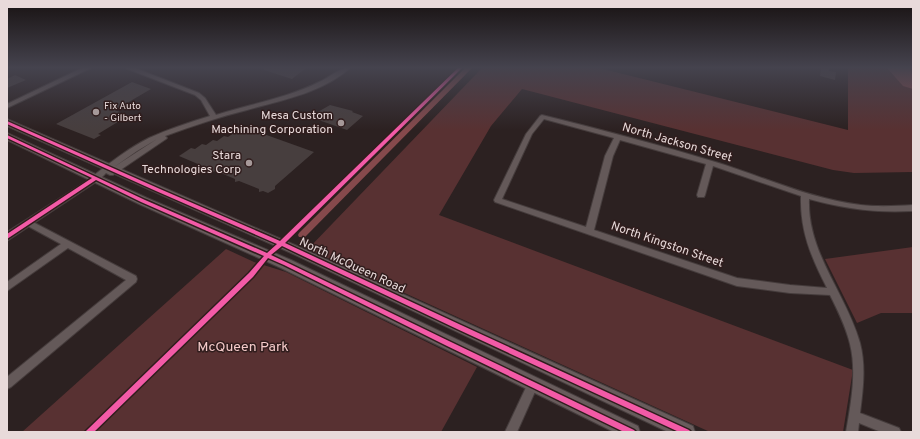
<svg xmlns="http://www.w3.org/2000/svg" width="920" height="439" font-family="Overpass,sans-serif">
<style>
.green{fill:#583132}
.water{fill:#86494c}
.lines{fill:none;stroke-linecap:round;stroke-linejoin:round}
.canal{fill:#86494c;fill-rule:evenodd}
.building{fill:#473e3e}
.minor-casing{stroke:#453c3c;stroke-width:2}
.tertiary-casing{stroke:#453c3c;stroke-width:2}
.secondary-casing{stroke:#453c3c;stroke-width:2}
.minor{fill:#645959;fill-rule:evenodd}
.tertiary{fill:#645959;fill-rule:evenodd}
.secondary{fill:#685c5c;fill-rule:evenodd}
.cycleway-casing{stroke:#301d1d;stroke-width:3}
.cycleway{fill:#f35aa7;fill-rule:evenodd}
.poi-dot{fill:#a69999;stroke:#301d1d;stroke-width:1.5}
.labels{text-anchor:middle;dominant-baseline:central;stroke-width:3;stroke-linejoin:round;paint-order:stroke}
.far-poi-label{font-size:10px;fill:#e8dada;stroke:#301d1d;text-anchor:start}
.poi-label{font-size:12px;fill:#e8dada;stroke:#301d1d;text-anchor:end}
.street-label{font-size:12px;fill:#e8dada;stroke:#301d1d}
.near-park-label{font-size:14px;fill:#f4cac9;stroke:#301d1d}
</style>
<rect width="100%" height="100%" fill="#2c2121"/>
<path class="green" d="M 482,68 L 599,68 L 848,130 L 848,68 L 913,68 L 913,172 L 854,173 L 833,170 L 522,89 L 491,126 L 439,215 L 853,370 L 843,432 L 710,432 L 308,249 Z
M 913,247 L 913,313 L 881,313 L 857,323 L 825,259 Z
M 226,249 L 254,262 L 286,272 L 477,367 L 441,432 L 22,432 Z"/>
<path class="water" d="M 887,68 L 910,68 L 913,77 L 913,89 L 903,86 Z"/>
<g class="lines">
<path class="canal" d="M 465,68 L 472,68 L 305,237 L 299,237 L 298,235 L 299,233 Z"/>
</g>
<path class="building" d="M 264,68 L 306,68 L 292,79 L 264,70 Z
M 821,68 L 829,68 L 829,71 L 836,72 L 835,80 L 820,76 Z
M 15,75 L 26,80 L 7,88 L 7,79 Z
M 132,82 L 151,89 L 115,110 L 120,112 L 113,117 L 121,120 L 98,134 L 101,135 L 94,139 L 56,124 Z
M 330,105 L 353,111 L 352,112 L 363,116 L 347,130 L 307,116 L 313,112 L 316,113 Z
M 247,128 L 314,152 L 275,186 L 275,189 L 268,193 L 263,191 L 259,192 L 259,189 L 239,181 L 235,182 L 235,179 L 216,171 L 212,172 L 212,170 L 179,156 L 191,148 L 195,149 L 202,144 L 206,145 L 213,140 L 217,141 L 224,136 L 228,137 L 235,132 L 239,134 Z"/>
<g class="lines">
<g class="minor-casing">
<path id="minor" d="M 82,68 L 91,68 L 7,108 L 7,104 Z
M 125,68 L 135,68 L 199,93 L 205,98 L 216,115 C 250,104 287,98 319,82 C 329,78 338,68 350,68 C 322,93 282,100 247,110 C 219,117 192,126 165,136 L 167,138 L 166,139 L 113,175 L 110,175 L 106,173 L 99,180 L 93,180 L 92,178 L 93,176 C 111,162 129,148 149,138 C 169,129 190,122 210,116 L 201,100 L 195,95 ZM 157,139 L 114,167 L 137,151 Z
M 542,115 C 599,129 656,144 712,161 C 762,176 810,199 861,205 C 879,207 896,206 913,205 L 913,211 C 875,213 846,209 809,199 C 807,253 846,293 860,343 C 866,366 863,390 860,413 L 899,428 L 901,432 L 881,432 L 859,423 L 858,432 L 846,432 C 851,403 857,372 850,344 C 846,327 838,311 830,295 L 790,293 L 737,286 L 495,202 L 494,200 L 526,134 L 540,116 ZM 544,119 L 614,138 L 605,156 L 586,227 L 502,199 L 532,134 ZM 620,140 L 706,164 L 697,195 L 698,197 L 704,197 L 705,195 L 713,166 L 801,196 C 800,231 811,257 827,288 L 790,285 L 737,278 L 594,230 L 613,156 Z
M 29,220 L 136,276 L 137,279 L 136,282 L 11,387 L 7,389 L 7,377 L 126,280 L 68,248 L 7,291 L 7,282 L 61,244 L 26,225 L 25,223 L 26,221 Z
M 533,380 L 537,381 L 538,385 L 517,432 L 505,432 L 529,381 Z"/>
</g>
<g class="tertiary-casing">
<path id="tertiary" d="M 96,175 L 101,178 L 99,180 L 7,241 L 7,232 Z"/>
</g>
<g class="secondary-casing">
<path id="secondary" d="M 7,119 L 297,246 L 693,426 L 695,432 L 668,432 L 289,252 L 7,126 Z
M 7,133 L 147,198 L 291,260 L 638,426 L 640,432 L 614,432 L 281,268 L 139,204 L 7,140 Z"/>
</g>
<use href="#minor" class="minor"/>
<use href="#tertiary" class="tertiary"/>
<use href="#secondary" class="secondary"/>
<g class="cycleway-casing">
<path id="cycleway" d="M 458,68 L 462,68 L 285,243 L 461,325 L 689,430 L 691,432 L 679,432 L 457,329 L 282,246 L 271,255 L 288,263 L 451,342 L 634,430 L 636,432 L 624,432 L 447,346 L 284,265 L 268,258 L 253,277 L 94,432 L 85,432 L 87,430 L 249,273 L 264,256 L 141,202 L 96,180 L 7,239 L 7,234 L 92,178 L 7,138 L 7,135 L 145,200 L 267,253 L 277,244 L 156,191 L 7,124 L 7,121 L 160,189 L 280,241 Z"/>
</g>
<use href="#cycleway" class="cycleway"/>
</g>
<linearGradient id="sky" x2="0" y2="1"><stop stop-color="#181212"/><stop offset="0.52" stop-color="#45434e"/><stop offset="1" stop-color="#45434e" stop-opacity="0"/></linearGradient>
<rect width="920" height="130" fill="url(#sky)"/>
<g class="poi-dot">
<circle cx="96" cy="112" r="4"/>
<circle cx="341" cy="123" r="4"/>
<circle cx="249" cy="163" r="4"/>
</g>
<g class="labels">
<g class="far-poi-label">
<text x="104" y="106">Fix Auto<tspan x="104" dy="12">- Gilbert</tspan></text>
</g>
<g class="poi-label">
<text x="333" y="116">Mesa Custom<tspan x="333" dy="14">Machining Corporation</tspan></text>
<text x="241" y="156">Stara<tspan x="241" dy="14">Technologies Corp</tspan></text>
</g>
<g class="street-label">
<text transform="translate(677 143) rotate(16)">North Jackson Street</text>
<text transform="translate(667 245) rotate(19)">North Kingston Street</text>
<text transform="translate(352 266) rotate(25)">North McQueen Road</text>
</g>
<g class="near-park-label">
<text x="243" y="347">McQueen Park</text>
</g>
</g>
<rect width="920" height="439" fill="none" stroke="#e8dada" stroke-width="16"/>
</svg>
